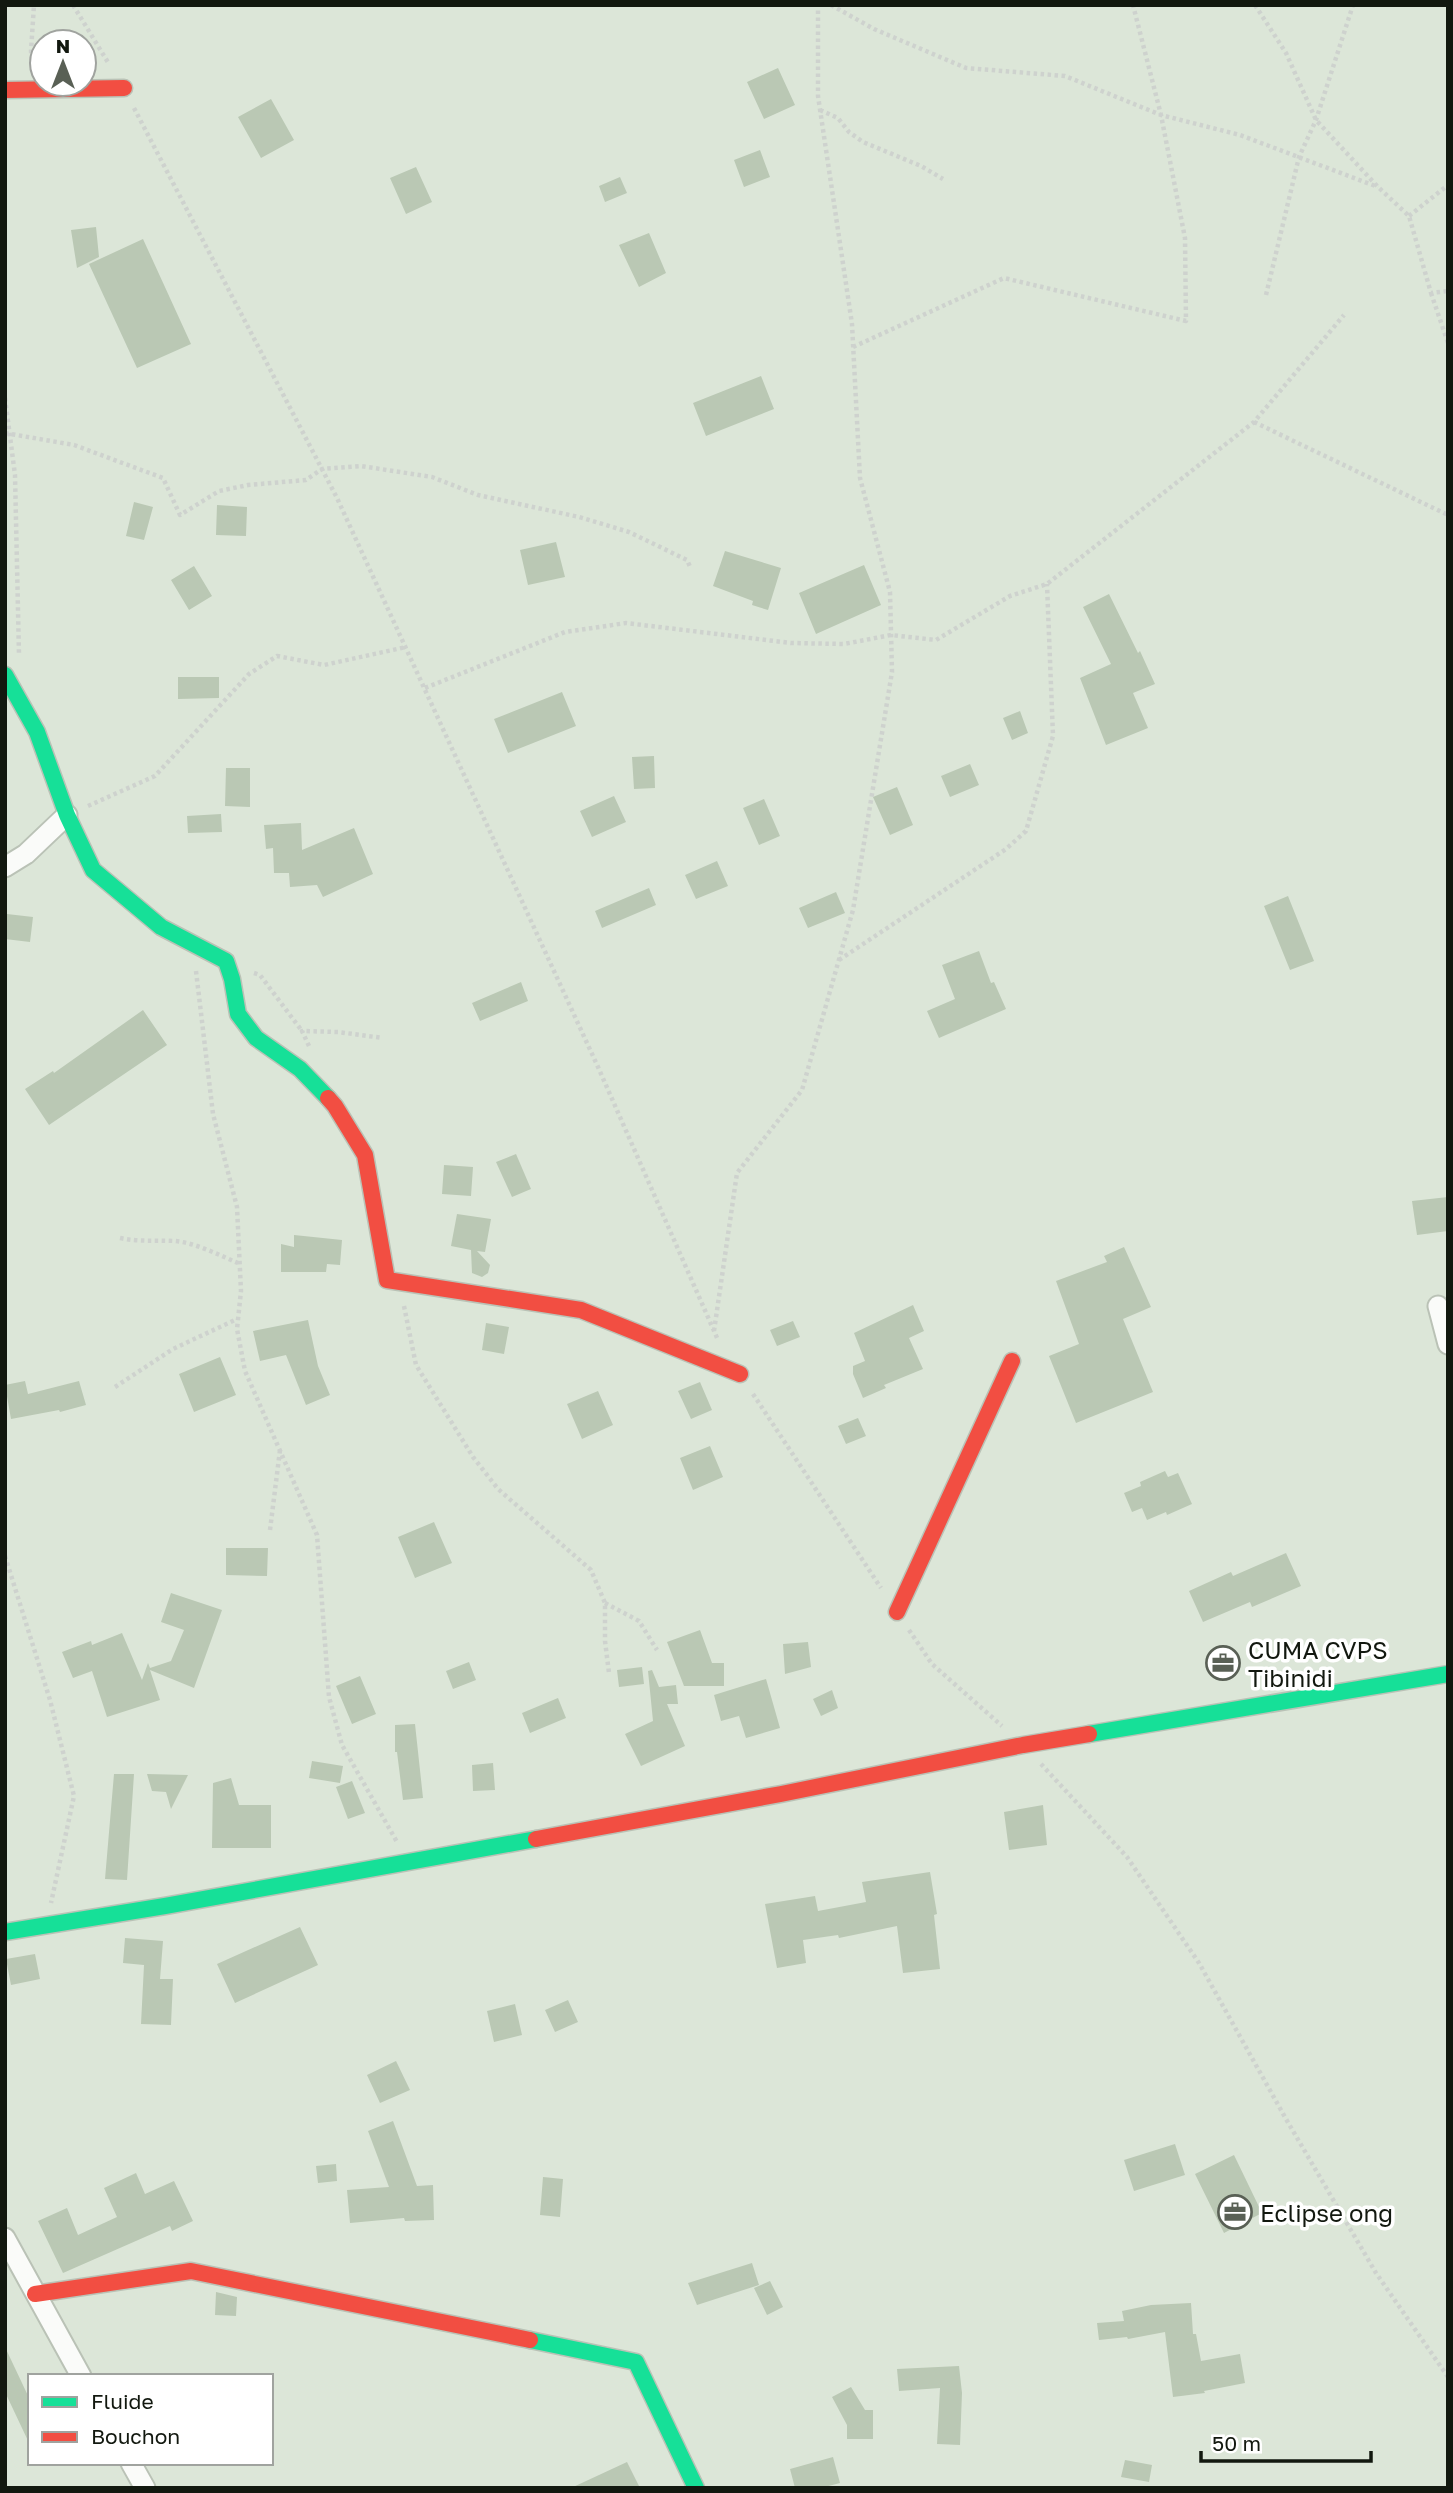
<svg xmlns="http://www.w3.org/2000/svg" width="1453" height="2493" font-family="'Golos Text',sans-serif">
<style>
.building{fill:#bac8b4}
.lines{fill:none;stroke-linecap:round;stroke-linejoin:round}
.street-casing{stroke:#bac2b6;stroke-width:23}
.fast-casing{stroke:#bac2b6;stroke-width:19}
.jam-casing{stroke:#bac2b6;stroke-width:19}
.path{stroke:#ced2ce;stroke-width:4.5;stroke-dasharray:3.5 3.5;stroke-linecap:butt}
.street{stroke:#fafbf9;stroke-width:19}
.fast{stroke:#16e098;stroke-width:16}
.jam{stroke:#f24e42;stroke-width:16}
.labels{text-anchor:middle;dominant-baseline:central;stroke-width:7;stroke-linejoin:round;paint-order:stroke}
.poi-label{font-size:24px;fill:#12180f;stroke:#fff;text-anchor:start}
</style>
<rect width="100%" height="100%" fill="#dce6d8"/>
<path class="building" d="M 778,68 L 795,105 L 764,119 L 747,82 Z
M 271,99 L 294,140 L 261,158 L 238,117 Z
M 760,150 L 770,177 L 744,187 L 734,160 Z
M 416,167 L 432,202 L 406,214 L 390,178 Z
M 620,177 L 627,193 L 605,202 L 599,186 Z
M 96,227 L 99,257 L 77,268 L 71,230 Z
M 649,233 L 666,273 L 639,287 L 619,245 Z
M 143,239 L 191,344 L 137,368 L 89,264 Z
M 761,376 L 774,409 L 706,436 L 693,403 Z
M 134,502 L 153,507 L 144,540 L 126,536 Z
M 217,505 L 247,507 L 246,536 L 216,535 Z
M 556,542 L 565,577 L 528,585 L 520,550 Z
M 725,551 L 781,568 L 768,610 L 752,605 L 753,601 L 713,586 Z
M 864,565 L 881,605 L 816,634 L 799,593 Z
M 194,566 L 212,596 L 189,610 L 171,580 Z
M 1109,594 L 1138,653 L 1140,651 L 1155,684 L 1133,693 L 1148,728 L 1106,745 L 1080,678 L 1111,664 L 1083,607 Z
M 178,677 L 219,677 L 219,698 L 178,699 Z
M 562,692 L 576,726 L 508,753 L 494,719 Z
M 1020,711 L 1028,733 L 1012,740 L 1003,718 Z
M 654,756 L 655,788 L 634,789 L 632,757 Z
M 970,764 L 979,785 L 950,797 L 941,776 Z
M 226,768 L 250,768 L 250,807 L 225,806 Z
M 897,787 L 913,825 L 890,835 L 873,797 Z
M 614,796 L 626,822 L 592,837 L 580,811 Z
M 764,799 L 780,836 L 759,845 L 743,808 Z
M 221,814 L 222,832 L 188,833 L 187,816 Z
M 301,823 L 302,850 L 354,828 L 373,874 L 323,897 L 317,885 L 290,887 L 289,873 L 274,873 L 273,848 L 266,849 L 264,825 Z
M 717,861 L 728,886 L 696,899 L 685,875 Z
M 649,888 L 656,905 L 602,928 L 595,911 Z
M 836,892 L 845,913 L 808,928 L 799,908 Z
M 1288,896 L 1314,961 L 1290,970 L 1264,906 Z
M 7,914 L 33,917 L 30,942 L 5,939 Z
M 979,951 L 991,983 L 994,982 L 1006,1009 L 939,1038 L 927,1011 L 955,999 L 942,965 Z
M 521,982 L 528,1001 L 480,1021 L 472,1003 Z
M 143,1010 L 167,1045 L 49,1125 L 25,1089 L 53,1071 L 54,1073 Z
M 516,1154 L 531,1189 L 512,1197 L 496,1162 Z
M 444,1165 L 473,1167 L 471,1196 L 442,1194 Z
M 1448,1197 L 1448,1231 L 1417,1235 L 1412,1201 Z
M 457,1214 L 491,1219 L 485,1252 L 477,1251 L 490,1265 L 488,1273 L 482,1277 L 472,1273 L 471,1250 L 451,1246 Z
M 294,1235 L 342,1240 L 340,1265 L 327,1264 L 326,1272 L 281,1272 L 281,1244 L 294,1247 Z
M 1124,1247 L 1151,1307 L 1123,1319 L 1153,1392 L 1076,1423 L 1049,1356 L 1079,1344 L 1056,1281 L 1107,1262 L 1104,1256 Z
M 913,1305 L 924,1331 L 909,1338 L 923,1369 L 884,1385 L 886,1388 L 863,1398 L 853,1374 L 853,1366 L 865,1361 L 854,1333 Z
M 308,1320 L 318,1366 L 330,1395 L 306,1405 L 286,1355 L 260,1361 L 253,1331 Z
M 793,1321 L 800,1337 L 777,1346 L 770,1330 Z
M 486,1323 L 509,1327 L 504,1354 L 482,1350 Z
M 220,1357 L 236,1395 L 194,1412 L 179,1374 Z
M 25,1381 L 28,1394 L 79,1381 L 86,1405 L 60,1412 L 59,1410 L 11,1419 L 5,1385 Z
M 700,1382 L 712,1410 L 691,1419 L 678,1391 Z
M 598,1391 L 613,1425 L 582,1439 L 567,1404 Z
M 858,1418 L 866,1436 L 846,1444 L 838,1426 Z
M 710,1446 L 723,1477 L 693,1490 L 680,1458 Z
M 1165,1471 L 1168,1477 L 1178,1473 L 1192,1504 L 1167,1515 L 1166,1512 L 1147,1520 L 1142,1508 L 1132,1512 L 1124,1493 L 1141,1486 L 1140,1482 Z
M 434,1522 L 452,1563 L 415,1578 L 398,1537 Z
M 226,1548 L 268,1548 L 267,1576 L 226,1575 Z
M 1286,1553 L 1301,1586 L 1252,1607 L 1250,1602 L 1203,1622 L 1189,1591 L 1231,1572 L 1233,1576 Z
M 171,1593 L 222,1610 L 194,1688 L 150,1670 L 160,1700 L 107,1717 L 92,1671 L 73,1678 L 62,1652 L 91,1641 L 92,1645 L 122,1633 L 142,1680 L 148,1663 L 150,1668 L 171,1661 L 184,1630 L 161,1622 Z
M 700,1630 L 712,1663 L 724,1663 L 724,1686 L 684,1686 L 667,1642 Z
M 808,1642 L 811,1667 L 785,1674 L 783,1644 Z
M 469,1662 L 476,1680 L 453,1689 L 446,1671 Z
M 642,1667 L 644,1684 L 619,1687 L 617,1670 Z
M 652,1670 L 659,1687 L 676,1685 L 678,1704 L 667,1704 L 685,1746 L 641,1766 L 625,1734 L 653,1721 L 648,1671 Z
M 360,1676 L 376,1714 L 352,1724 L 336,1686 Z
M 766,1679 L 780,1728 L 746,1738 L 739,1716 L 721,1721 L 714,1695 Z
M 832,1690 L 838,1708 L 821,1716 L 813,1699 Z
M 558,1698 L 566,1718 L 530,1733 L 522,1713 Z
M 415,1724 L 423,1798 L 403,1800 L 397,1752 L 395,1752 L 395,1725 Z
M 312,1761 L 343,1766 L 340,1783 L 309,1778 Z
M 493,1763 L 495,1790 L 473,1791 L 472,1765 Z
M 114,1774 L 134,1774 L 127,1880 L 105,1879 Z
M 147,1774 L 188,1775 L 171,1809 L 166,1792 L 152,1791 Z
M 231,1778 L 239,1805 L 271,1805 L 271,1848 L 212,1848 L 213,1783 Z
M 352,1781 L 365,1813 L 348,1819 L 336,1787 Z
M 1043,1805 L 1047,1845 L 1009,1850 L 1004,1812 Z
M 930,1872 L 937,1914 L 934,1915 L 940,1969 L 903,1973 L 897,1926 L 839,1938 L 838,1935 L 803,1940 L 806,1963 L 777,1968 L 765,1904 L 815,1896 L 818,1911 L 866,1902 L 862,1882 Z
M 300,1927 L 318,1965 L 235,2003 L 217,1964 Z
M 125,1938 L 163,1941 L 160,1979 L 173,1979 L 171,2025 L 141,2024 L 144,1965 L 123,1963 Z
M 35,1954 L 40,1979 L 11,1985 L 6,1959 Z
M 568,2000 L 578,2022 L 555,2032 L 545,2010 Z
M 515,2004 L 522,2035 L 494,2042 L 487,2011 Z
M 396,2061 L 410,2090 L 380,2103 L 367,2075 Z
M 393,2121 L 417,2186 L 433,2185 L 434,2220 L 405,2221 L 404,2218 L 350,2223 L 347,2190 L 389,2187 L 368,2131 Z
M 1175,2144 L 1185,2175 L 1134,2191 L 1124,2160 Z
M 1234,2155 L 1262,2213 L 1224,2233 L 1195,2174 Z
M 336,2164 L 337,2181 L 318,2183 L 316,2166 Z
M 136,2173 L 145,2194 L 174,2181 L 193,2221 L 172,2231 L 170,2226 L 63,2273 L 38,2221 L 67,2208 L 78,2235 L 117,2217 L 104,2188 Z
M 543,2177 L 563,2179 L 560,2217 L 540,2215 Z
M 752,2263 L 759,2285 L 697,2305 L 688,2283 Z
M 770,2281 L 783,2307 L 767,2315 L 754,2288 Z
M 216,2292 L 237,2297 L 236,2316 L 215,2315 Z
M 1191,2303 L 1193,2334 L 1196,2334 L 1201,2361 L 1240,2354 L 1245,2383 L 1204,2391 L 1205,2393 L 1173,2397 L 1165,2332 L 1128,2339 L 1127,2337 L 1099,2340 L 1097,2323 L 1124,2321 L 1122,2311 L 1151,2305 Z
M 5,2347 L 30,2400 L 30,2445 L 5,2392 Z
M 959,2366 L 962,2393 L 960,2445 L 937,2444 L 940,2388 L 899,2391 L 897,2369 Z
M 851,2387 L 865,2410 L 873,2410 L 873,2439 L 847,2439 L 847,2425 L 832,2397 Z
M 833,2457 L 840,2483 L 821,2488 L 795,2488 L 790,2469 Z
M 1125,2460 L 1152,2465 L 1149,2482 L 1121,2477 Z
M 627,2462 L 640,2488 L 571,2488 Z"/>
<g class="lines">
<g class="street-casing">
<path id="street" d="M 5,867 L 26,854 L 67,815
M 1438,1306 L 1448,1344
M 5,2238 L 81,2376
M 131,2463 L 145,2488"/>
</g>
<g class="fast-casing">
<path id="fast" d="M 5,675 L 37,732 L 67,815 L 93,870 L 161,927 L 226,961 L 232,979 L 238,1014 L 256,1038 L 300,1069 L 328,1098
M 1089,1734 L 1448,1674
M 5,1932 L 165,1906 L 536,1839
M 530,2340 L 636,2362 L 696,2488"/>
</g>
<g class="jam-casing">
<path id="jam" d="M 5,90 L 124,88
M 328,1098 L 335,1106 L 365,1155 L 387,1280 L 581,1310 L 740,1374
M 897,1612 L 1012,1361
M 536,1839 L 781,1794 L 1023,1745 L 1089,1734
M 35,2294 L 191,2271 L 530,2340"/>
</g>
<path class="path" d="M 73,5 L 109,64
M 831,5 L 874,29 L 966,68 L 1065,76 L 1161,115 L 1240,135 L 1378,187
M 1255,5 L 1286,53 L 1316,120 L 1378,187 L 1409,216 L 1431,293 L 1448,291
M 32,67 L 31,51 L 34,5
M 134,108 L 337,498 L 598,1067 L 718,1340
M 820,110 L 838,118 L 849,132 L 863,142 L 921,166 L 943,179
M 1409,216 L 1448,185
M 1431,293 L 1448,343
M 1266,295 L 1299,157 L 1316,120 L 1353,5
M 853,347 L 1004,278 L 1186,321 L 1185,238 L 1161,115 L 1133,5
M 5,398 L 15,475 L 19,655
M 1254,422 L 1448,515
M 5,433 L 74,445 L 163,478 L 180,515 L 219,491 L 248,485 L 306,480 L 322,469 L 361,466 L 432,477 L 478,495 L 579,517 L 629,532 L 687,560 L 691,569
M 425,688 L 565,632 L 626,623 L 791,643 L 844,644 L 891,635 L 936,640 L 1010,596 L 1047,584 L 1254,422 L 1344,315
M 88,806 L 155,776 L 249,674 L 277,656 L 324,665 L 406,647
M 839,960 L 1006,849 L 1026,831 L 1053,736 L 1047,584
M 196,971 L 213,1114 L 237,1207 L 241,1291 L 237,1329 L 245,1371 L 317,1535 L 329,1697 L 342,1745 L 397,1842
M 254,973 L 260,975 L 302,1031
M 309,1046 L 302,1031 L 338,1032 L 383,1038
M 120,1238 C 139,1242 156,1240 175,1241 C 196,1243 219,1255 238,1263
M 404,1306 L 416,1365 L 473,1457 L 498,1489 L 591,1570 L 605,1603 L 605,1641 L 609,1673
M 714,1331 L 737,1173 L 802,1090 L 853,910 L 892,672 L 890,592 L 860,478 L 852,324 L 818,96 L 818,5
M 115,1387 L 173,1349 L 237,1319
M 753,1394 L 881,1588
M 270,1530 L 280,1450
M 5,1556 L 50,1700 L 74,1796 L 51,1903
M 605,1603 L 639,1621 L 657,1650
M 909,1630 L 932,1664 L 1002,1726
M 1041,1764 L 1127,1857 L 1199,1963 L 1286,2119 L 1376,2273 L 1448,2377"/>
<use href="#street" class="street"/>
<use href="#fast" class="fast"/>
<use href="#jam" class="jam"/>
</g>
<defs>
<g id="office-ring" transform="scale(1.75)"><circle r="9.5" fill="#fff" stroke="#596055" stroke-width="1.5"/><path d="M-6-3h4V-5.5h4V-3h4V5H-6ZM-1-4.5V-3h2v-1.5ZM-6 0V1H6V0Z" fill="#596055"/></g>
</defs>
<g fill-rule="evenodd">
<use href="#office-ring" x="1223" y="1663"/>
<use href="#office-ring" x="1235" y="2212"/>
</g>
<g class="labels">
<g class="poi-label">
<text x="1248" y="1649">CUMA CVPS<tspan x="1248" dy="28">Tibinidi</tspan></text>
<text x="1260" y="2212">Eclipse ong</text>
</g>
</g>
<rect width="1453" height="2493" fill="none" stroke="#12180f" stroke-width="14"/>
<rect x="28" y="2374" width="245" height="91" fill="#ffffff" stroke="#a0a39f" stroke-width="2"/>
<rect x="42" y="2397" width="35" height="10" fill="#16e098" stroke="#a0a39f" stroke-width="2"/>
<text x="91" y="2409" font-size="21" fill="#12180f">Fluide</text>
<rect x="42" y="2432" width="35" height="10" fill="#f24e42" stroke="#a0a39f" stroke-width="2"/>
<text x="91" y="2444" font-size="21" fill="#12180f">Bouchon</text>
<g transform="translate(63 63)"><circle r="33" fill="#ffffff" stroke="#a0a39f" stroke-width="2"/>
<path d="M0-5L12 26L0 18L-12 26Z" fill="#596055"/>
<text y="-10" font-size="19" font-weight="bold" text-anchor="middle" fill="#12180f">N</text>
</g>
<path d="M1201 2451v10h170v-10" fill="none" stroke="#12180f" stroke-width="3.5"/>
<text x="1212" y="2451" font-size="21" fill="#12180f" stroke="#ffffff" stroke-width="5" paint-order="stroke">50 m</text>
</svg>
